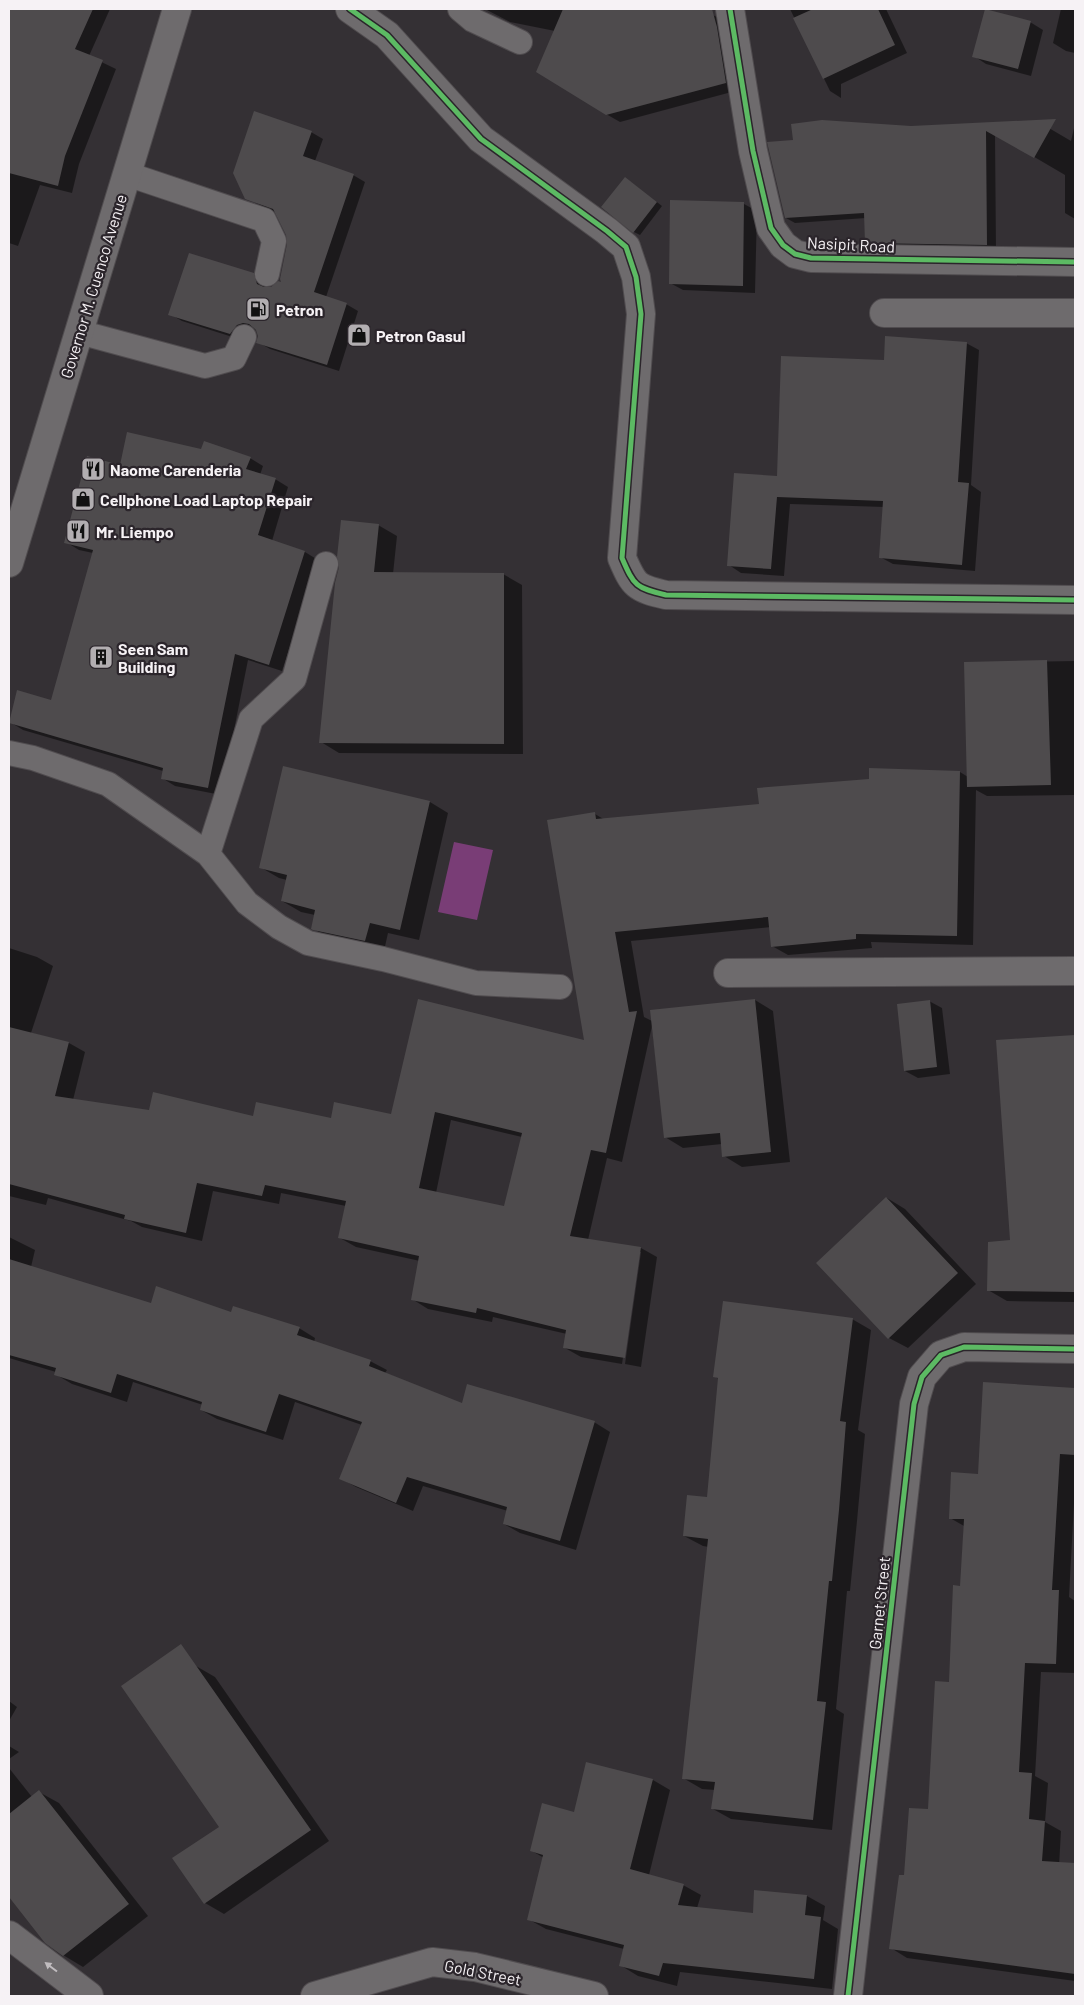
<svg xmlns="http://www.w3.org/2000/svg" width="1084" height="2005" font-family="Barlow,sans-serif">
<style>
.water{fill:#793d76}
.shadow{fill:#0007;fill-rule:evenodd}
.building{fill:#4e4b4d;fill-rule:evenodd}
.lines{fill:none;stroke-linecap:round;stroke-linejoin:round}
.service-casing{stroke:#504c4f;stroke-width:26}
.minor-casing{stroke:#504c4f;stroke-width:30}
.secondary-casing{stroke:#504c4f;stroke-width:30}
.service{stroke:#6e6b6d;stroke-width:24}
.minor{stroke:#6e6b6d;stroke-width:28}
.secondary{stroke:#6e6b6d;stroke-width:28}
.cycleway-casing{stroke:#2b252b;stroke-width:8}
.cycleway{stroke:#5cba63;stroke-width:5}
.oneway{fill:#c0bcbf}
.labels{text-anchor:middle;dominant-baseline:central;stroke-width:4.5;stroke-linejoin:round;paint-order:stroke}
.street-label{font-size:16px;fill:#f6f2f5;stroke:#2b252b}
.poi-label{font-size:16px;font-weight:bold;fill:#f6f2f5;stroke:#2b252b;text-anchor:start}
</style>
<rect width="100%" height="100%" fill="#343034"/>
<path class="water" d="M 454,842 L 493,850 L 477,920 L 438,912 Z"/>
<path class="shadow" d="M 9,9 L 110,9 L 89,56 L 116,69 L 79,164 L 72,193 L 40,185 L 18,246 L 9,243 Z
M 485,9 L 596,9 L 597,10 L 597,9 L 666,9 L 672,26 L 713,15 L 727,23 L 739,90 L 620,122 L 606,114 L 555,31 L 510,22 Z
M 790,9 L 886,9 L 907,53 L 841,84 L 841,98 L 830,91 Z
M 1061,9 L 1075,9 L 1075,53 L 1066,51 L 1053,43 Z
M 1030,22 L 1043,30 L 1031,76 L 986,64 L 974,56 Z
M 1037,121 L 1071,141 L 1075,124 L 1075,219 L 1065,213 L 1065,175 L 995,134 L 996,250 L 876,248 L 866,242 L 866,218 L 795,223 L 786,218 L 795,141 L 911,127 Z
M 311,132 L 323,139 L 315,161 L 353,175 L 365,182 L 326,297 L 346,304 L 358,311 L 339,371 L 270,349 L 258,342 L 259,336 L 257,329 L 249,332 L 242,340 L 182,321 L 170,314 L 253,275 L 265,282 L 268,288 L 283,284 L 289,244 L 288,235 L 275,212 L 246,198 Z
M 631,182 L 662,206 L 640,235 L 634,232 Z
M 671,201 L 744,204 L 757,211 L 755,293 L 683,290 L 670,283 Z
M 966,343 L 979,350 L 971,485 L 981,492 L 975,571 L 893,564 L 880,557 L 884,507 L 790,504 L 784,576 L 741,573 L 729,565 L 778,477 L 885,362 Z
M 202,450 L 250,458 L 263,466 L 260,475 L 275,479 L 288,487 L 272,541 L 305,552 L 318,560 L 282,671 L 248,660 L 221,795 L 175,786 L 162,778 L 163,771 L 23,730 L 10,722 L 52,701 L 93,553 L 79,550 L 66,542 L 121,467 Z
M 378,525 L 397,536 L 393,574 L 503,574 L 522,585 L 523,754 L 339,753 L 321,742 Z
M 1075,661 L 1075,795 L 987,796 L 976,790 L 973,945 L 871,942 L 872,948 L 788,955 L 772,946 L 771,927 L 631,941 L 644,1017 L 652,1021 L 755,1000 L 773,1011 L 790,1162 L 742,1167 L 724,1156 L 722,1144 L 683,1148 L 665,1137 L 652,1026 L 622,1162 L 607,1158 L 588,1240 L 641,1248 L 657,1257 L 641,1367 L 625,1364 L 641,1252 L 639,1252 L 622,1364 L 581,1357 L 565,1348 L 567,1334 L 493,1317 L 492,1322 L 428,1309 L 412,1299 L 420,1261 L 356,1247 L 340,1238 L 346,1206 L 281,1193 L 279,1204 L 213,1191 L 202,1241 L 142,1227 L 131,1221 L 48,1198 L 46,1205 L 9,1196 L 9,948 L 37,957 L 53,966 L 31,1033 L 69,1043 L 85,1052 L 73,1100 L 150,1111 L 254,1117 L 332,1119 L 392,1116 L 585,1041 L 595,814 L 605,820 L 760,805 L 870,780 L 870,769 L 960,772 L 968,777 L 965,663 ZM 451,1120 L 522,1137 L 505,1207 L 436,1193 Z
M 284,767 L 430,802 L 448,813 L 419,940 L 388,933 L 384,951 L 333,940 L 312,928 L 315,915 L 301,912 L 282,901 L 287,880 L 279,878 L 260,867 Z
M 929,1001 L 942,1008 L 950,1074 L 918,1078 L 905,1071 Z
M 1075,1037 L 1075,1302 L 1007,1301 L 988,1290 L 1011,1241 L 997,1042 Z
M 887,1198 L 905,1209 L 976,1284 L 908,1348 L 889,1338 Z
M 9,1237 L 35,1250 L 31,1267 L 151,1305 L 232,1314 L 299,1328 L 315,1338 L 314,1342 L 370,1361 L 387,1370 L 385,1373 L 462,1404 L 594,1422 L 610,1432 L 576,1550 L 520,1533 L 504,1524 L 508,1511 L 423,1486 L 413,1511 L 356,1487 L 340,1478 L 362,1425 L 295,1402 L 283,1440 L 217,1419 L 201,1410 L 203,1405 L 133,1382 L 127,1402 L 72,1384 L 55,1374 L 56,1372 L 9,1358 Z
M 852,1319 L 871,1330 L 858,1430 L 865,1434 L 857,1521 L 850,1591 L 847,1591 L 836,1709 L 844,1714 L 832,1830 L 731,1819 L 713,1809 L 715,1790 L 702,1789 L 683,1778 L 709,1547 L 703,1546 L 684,1536 L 708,1498 L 719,1379 L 714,1376 Z
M 984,1384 L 1075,1389 L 1075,1485 L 1069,1597 L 1075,1601 L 1075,1673 L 1041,1672 L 1035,1776 L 1048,1783 L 1045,1822 L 1061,1831 L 1056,1919 L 1075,1921 L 1075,1981 L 907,1958 L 891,1948 L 905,1876 L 929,1811 L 950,1683 L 961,1587 L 964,1526 L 950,1518 L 979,1475 Z
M 196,1666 L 215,1677 L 329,1841 L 224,1914 L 205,1903 L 221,1827 Z
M 9,1701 L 17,1707 L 9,1721 Z
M 9,1746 L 19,1752 L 9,1759 Z
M 9,1768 L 32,1797 L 39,1792 L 59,1803 L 148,1916 L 83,1967 L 63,1955 L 46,1942 L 9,1895 Z
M 653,1780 L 670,1790 L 649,1875 L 683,1885 L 701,1895 L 697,1908 L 754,1914 L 807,1896 L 825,1906 L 823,1920 L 838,1929 L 832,1989 L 680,1972 L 677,1986 L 638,1976 L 620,1965 L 624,1949 L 546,1929 L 528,1919 L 544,1858 L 532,1851 L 575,1813 Z"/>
<path class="building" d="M 9,9 L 93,9 L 75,49 L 103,60 L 65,156 L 58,186 L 9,173 Z
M 563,9 L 712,9 L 717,27 L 726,83 L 606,115 L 536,72 Z
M 813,9 L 878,9 L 895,45 L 823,79 L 793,18 Z
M 985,9 L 1031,21 L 1018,69 L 972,57 Z
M 254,111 L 312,131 L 303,156 L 354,174 L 314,292 L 347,303 L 327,365 L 256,343 L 258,336 L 256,330 L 249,324 L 243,323 L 237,325 L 230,334 L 168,315 L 189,253 L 254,273 L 257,284 L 264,287 L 271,287 L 278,281 L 281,282 L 280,279 L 287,244 L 286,235 L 273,209 L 245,199 L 233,173 Z
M 1056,119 L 1034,158 L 986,131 L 987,245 L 865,243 L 864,213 L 785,218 L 767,142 L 793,140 L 791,124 L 822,120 L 911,126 Z
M 625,177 L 657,202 L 633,233 L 601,207 Z
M 670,200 L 744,202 L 743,286 L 669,284 Z
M 885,336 L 967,342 L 958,482 L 969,483 L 962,565 L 879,558 L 883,501 L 777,497 L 771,569 L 727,566 L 734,473 L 777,476 L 781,356 L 884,360 Z
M 127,432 L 201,449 L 204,441 L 251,457 L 246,469 L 276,478 L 258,535 L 305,551 L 269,665 L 235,654 L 208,788 L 161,779 L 163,768 L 9,723 L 17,690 L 51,700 L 93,550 L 64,543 L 87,456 L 120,465 Z
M 341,520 L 379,524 L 374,572 L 504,573 L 504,744 L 319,743 L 335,583 L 339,567 L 337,557 Z
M 1047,660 L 1051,785 L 967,787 L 964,662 Z
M 283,766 L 430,801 L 400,930 L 370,923 L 365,941 L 313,930 L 311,929 L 315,910 L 281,901 L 287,875 L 259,868 Z
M 869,768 L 960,771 L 957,936 L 856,934 L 856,939 L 771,947 L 768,917 L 615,932 L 629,1012 L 637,1011 L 606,1153 L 591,1150 L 570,1236 L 641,1247 L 625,1358 L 563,1348 L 566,1330 L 477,1308 L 476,1313 L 411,1300 L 419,1256 L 338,1238 L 346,1201 L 265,1185 L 262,1196 L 197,1183 L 186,1233 L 124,1219 L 125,1215 L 9,1184 L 9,1027 L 69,1042 L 55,1096 L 149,1110 L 153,1092 L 253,1116 L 256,1102 L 331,1118 L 334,1102 L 391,1114 L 418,999 L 584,1040 L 547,820 L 595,812 L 596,819 L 759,804 L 757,788 L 869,779 ZM 435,1112 L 522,1133 L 504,1206 L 419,1188 Z
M 755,999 L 771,1152 L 722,1157 L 720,1133 L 664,1138 L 650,1010 Z
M 930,1000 L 937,1067 L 904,1071 L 897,1004 Z
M 1075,1035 L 1075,1292 L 987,1291 L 988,1242 L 1010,1240 L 996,1040 Z
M 886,1197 L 958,1273 L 888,1339 L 816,1263 Z
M 9,1259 L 151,1303 L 156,1286 L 231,1312 L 233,1306 L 300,1327 L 297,1335 L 371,1360 L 369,1366 L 462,1403 L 467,1384 L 595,1421 L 560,1541 L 503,1524 L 507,1507 L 407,1477 L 396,1503 L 339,1479 L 362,1422 L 279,1394 L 266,1432 L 200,1410 L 202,1402 L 117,1374 L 111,1393 L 54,1375 L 56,1368 L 9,1355 Z
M 723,1301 L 853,1318 L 840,1421 L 846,1422 L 839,1510 L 832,1581 L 829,1581 L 817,1701 L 826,1702 L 813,1820 L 711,1809 L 715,1782 L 682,1779 L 708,1539 L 683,1536 L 687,1495 L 707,1497 L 718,1378 L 713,1377 Z
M 983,1382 L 1075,1388 L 1075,1455 L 1060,1454 L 1052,1590 L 1059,1590 L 1056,1664 L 1025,1663 L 1019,1772 L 1032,1773 L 1029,1819 L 1045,1821 L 1042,1861 L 1075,1863 L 1075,1974 L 889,1949 L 899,1875 L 904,1875 L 909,1808 L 928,1809 L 935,1681 L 949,1682 L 953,1585 L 960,1586 L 964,1519 L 949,1519 L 951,1472 L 978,1474 Z
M 181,1644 L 311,1830 L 204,1904 L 172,1858 L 219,1827 L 121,1686 Z
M 586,1762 L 653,1779 L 630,1869 L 684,1884 L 678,1905 L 753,1913 L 754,1890 L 807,1895 L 805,1915 L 821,1917 L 814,1979 L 663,1963 L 659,1976 L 619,1966 L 624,1945 L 527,1920 L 543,1855 L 530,1851 L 542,1803 L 574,1812 Z
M 39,1790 L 129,1904 L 63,1956 L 45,1943 L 9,1897 L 9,1814 Z"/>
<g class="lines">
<g class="service-casing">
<path id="service" d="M 460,9 L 473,20 L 520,42
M 127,174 L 264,220 L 274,241 L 267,274
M 79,332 L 205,366 L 234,358 L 244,337
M 9,753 L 33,758 L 108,784 L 208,854 L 247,903 L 279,927 L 308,943 L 383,959 L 476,983 L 560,987
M 208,854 L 251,719 L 294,679 L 326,564"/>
</g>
<g class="minor-casing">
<path id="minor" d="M 350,9 L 387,35 L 481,139 L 607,231 L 626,247 L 636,277 L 641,314 L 622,558 C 634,586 636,588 666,595 L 1075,600
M 730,9 L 753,151 L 771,228 L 783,245 L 795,254 L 811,258 L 1075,262
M 884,313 L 1075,313
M 728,973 L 1075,971
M 9,1935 L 89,1996
M 315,1996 L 432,1962 L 475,1967 L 594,1996
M 848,1996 L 914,1404 L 922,1377 L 941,1355 L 964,1347 L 1075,1349"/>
</g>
<g class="secondary-casing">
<path id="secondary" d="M 9,563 L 177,9"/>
</g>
<use href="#service" class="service"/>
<use href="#minor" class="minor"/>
<use href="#secondary" class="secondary"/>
<g class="cycleway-casing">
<path id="cycleway" d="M 350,9 L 387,35 L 481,139 L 607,231 L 626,247 L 636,277 L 641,314 L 622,558 C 634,586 636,588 666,595 L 1075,600
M 730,9 L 753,151 L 771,228 L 783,245 L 795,254 L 811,258 L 1075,262
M 848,1996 L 914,1404 L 922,1377 L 941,1355 L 964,1347 L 1075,1349"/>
</g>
<use href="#cycleway" class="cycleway"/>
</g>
<defs><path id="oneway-solid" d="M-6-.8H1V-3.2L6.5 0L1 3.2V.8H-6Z" transform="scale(1.25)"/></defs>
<use class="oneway" href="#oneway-solid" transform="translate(51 1967) rotate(-143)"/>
<defs>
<g id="fuel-square" transform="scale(1.25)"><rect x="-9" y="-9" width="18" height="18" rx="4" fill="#b2aeb1" stroke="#2b252b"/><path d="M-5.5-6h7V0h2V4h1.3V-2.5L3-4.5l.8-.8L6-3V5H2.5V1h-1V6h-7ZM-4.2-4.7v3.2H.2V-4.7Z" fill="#111"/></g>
<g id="shop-square" transform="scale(1.25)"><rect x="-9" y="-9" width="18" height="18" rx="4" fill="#b2aeb1" stroke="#2b252b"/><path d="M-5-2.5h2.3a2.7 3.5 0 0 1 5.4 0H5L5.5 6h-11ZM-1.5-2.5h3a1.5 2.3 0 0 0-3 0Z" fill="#111"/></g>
<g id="restaurant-square" transform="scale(1.25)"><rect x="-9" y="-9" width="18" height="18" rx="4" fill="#b2aeb1" stroke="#2b252b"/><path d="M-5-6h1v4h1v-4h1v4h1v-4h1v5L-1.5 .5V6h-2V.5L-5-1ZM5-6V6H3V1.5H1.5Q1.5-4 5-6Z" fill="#111"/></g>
<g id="building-square" transform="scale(1.25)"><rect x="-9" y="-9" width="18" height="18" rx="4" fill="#b2aeb1" stroke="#2b252b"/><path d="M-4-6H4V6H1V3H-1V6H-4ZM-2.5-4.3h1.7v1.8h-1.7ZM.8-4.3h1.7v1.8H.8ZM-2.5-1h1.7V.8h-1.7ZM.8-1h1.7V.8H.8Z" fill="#111"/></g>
</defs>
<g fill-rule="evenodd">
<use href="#fuel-square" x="258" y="309"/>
<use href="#shop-square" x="359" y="335"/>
<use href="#restaurant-square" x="93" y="469"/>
<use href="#shop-square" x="83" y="499"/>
<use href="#restaurant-square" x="78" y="531"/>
<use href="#building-square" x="101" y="657"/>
</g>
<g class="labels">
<g class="street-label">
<text transform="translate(851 244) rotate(3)">Nasipit Road</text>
<text transform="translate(93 286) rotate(-73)">Governor M. Cuenco Avenue</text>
<text transform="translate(879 1603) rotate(-84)">Garnet Street</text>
<text transform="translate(483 1972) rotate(11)">Gold Street</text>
</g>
<g class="poi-label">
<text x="276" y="309">Petron</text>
<text x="376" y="335">Petron Gasul</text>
<text x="110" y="469">Naome Carenderia</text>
<text x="100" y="499">Cellphone Load Laptop Repair</text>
<text x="96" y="531">Mr. Liempo</text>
<text x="118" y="648">Seen Sam<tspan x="118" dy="18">Building</tspan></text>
</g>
</g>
<rect width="1084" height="2005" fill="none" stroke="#f6f2f5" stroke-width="20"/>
</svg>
